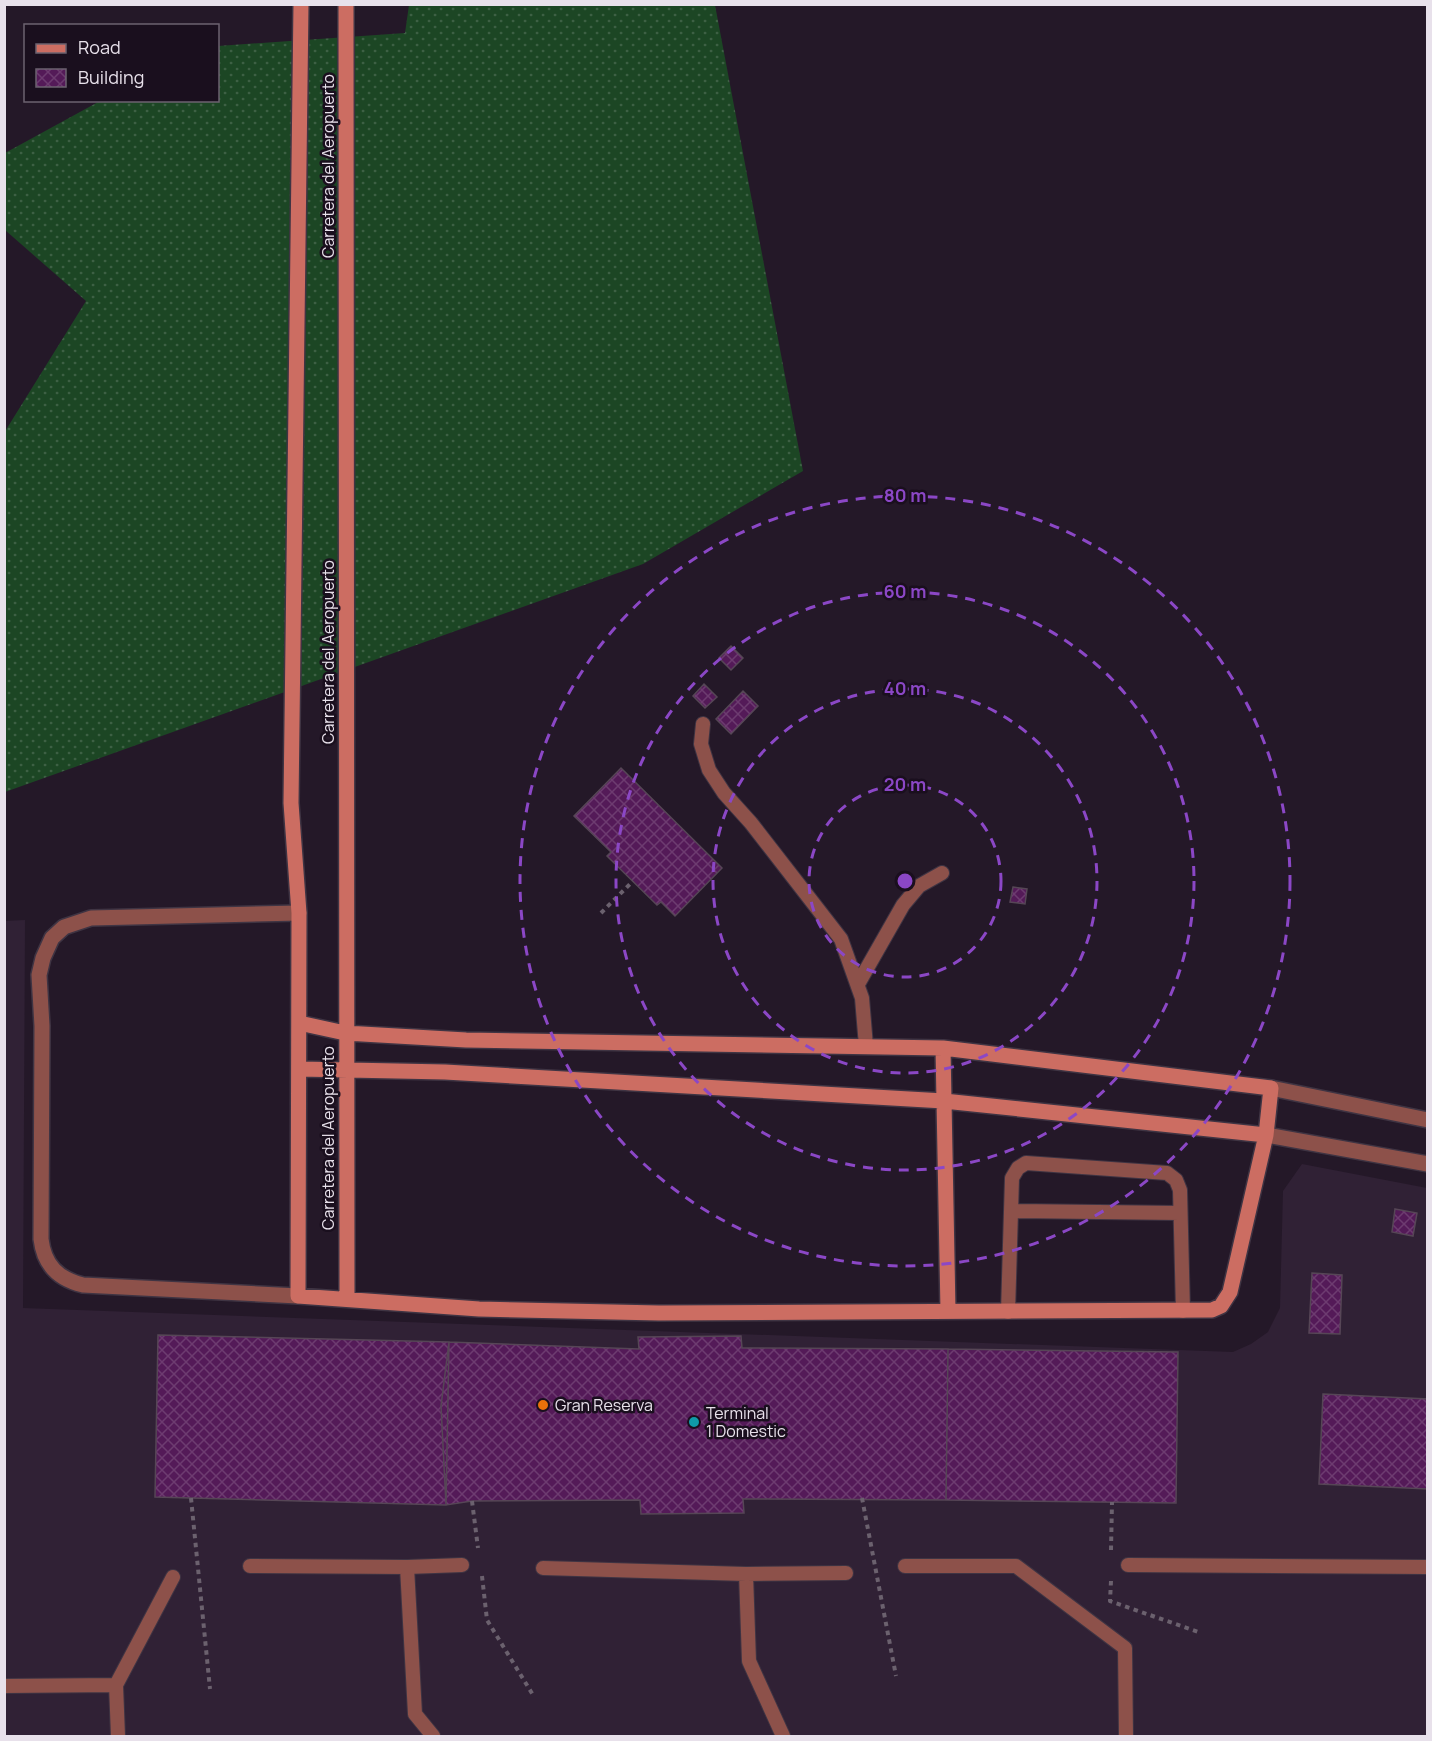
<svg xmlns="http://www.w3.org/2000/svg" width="1432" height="1741" font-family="Manrope,sans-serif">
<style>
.built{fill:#302135}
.grass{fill:url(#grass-dots)}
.building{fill:url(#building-cross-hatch);stroke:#564656;stroke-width:1.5}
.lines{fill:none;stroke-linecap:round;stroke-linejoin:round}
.lane-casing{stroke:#3f3443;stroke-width:16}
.street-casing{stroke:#3f3443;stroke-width:18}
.secondary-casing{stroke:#3f3443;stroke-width:18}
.path{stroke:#6b616e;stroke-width:4;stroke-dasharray:4.5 4.5;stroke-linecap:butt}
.lane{stroke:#8d514a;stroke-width:14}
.street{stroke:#8d514a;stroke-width:15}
.secondary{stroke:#cc6d62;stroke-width:15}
.ring{fill:none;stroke:#8b47c6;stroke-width:3;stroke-dasharray:10 8}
.food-dot{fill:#e8710a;stroke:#1a0f1e;stroke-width:2}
.culture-dot{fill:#0f9aa8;stroke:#1a0f1e;stroke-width:2}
.labels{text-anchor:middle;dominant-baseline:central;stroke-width:5;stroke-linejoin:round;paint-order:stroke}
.street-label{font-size:16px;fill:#e8e1eb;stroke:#1a0f1e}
.poi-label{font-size:16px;fill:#e8e1eb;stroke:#1a0f1e;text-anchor:start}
.centre{fill:#8b47c6;stroke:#1a0f1e;stroke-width:3}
.ring-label{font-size:18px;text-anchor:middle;font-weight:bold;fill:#8b47c6;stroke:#1a0f1e;stroke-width:5;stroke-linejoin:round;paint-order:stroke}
</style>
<defs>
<pattern id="grass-dots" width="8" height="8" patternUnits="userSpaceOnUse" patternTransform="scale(1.5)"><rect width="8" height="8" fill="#1c4624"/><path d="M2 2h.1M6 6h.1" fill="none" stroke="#3d6044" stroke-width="1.8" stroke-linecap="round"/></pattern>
<pattern id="building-cross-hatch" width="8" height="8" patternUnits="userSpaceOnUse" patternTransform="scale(1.5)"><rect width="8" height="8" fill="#541a58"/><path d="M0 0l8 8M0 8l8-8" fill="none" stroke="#6d3b70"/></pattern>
</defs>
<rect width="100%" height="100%" fill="#241828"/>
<path class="built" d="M 25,920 L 23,1308 L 1233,1352 L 1251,1344 L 1268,1332 L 1280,1308 L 1283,1191 L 1302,1164 L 1427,1188 L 1427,1736 L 5,1736 L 4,921 Z"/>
<path class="grass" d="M 409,5 L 715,5 L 803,471 L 643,564 L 5,792 L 4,433 L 86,301 L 5,230 L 5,153 L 100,101 L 218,100 L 218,46 L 405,33 Z"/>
<path class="building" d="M 731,646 L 743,658 L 731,670 L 719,658 Z
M 704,684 L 717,697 L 705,708 L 693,696 Z
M 743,691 L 758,706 L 731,734 L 716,719 Z
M 621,768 L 722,868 L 675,916 L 661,902 L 657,905 L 607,856 L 611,852 L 574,816 Z
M 1013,887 L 1027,889 L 1025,904 L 1010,902 Z
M 1395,1209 L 1417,1213 L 1413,1236 L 1392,1232 Z
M 1312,1273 L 1342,1275 L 1340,1334 L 1309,1333 Z
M 158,1335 L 449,1342 L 446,1505 L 155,1497 Z
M 741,1336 L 742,1348 L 948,1349 L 946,1500 L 743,1499 L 744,1513 L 641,1514 L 640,1500 L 472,1501 L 446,1505 L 441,1406 L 449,1342 L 639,1349 L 638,1337 Z
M 948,1349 L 1178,1352 L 1176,1503 L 946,1500 Z
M 1323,1394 L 1428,1399 L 1428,1489 L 1319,1484 Z"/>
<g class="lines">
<g class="lane-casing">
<path id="lane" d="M 703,724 L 701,744 L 709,770 L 724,793 L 751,823 L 841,939 L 862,998 L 866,1046
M 858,984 L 903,905 L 919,886 L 942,873
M 1012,1211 L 1180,1213
M 1008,1312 L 1012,1178 L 1018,1168 L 1026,1163 L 1167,1173 L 1176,1180 L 1180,1190 L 1183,1311
M 1128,1565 L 1428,1567
M 250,1566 L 407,1567 L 415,1714 L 433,1736
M 905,1566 L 1016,1566 L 1125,1648 L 1126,1736
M 407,1567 L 462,1565
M 543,1568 L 746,1574 L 749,1661 L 783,1736
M 746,1574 L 846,1573
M 116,1685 L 173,1577
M 4,1686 L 116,1685 L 118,1736"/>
</g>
<g class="street-casing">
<path id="street" d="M 1271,1088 L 1428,1120
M 1266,1135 L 1428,1164
M 298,1296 L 83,1285 C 58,1279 44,1265 41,1239 L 42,1026 L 39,975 L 43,958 L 52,938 L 64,927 L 91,918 L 299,913"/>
</g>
<g class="secondary-casing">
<path id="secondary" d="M 346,4 L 347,1299
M 299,1023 L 345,1033 L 466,1040 L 943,1048 L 1271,1088 L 1266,1135 L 1230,1292 L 1221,1306 L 1212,1310 L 659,1313 L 479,1309 L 298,1296 L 299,913 L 291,803 L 301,4
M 943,1048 L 948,1311
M 300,1069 L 445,1072 L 944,1101 L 1266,1135"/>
</g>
<path class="path" d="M 601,913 L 633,881
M 191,1498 L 210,1689
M 862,1498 L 896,1676
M 472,1501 L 478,1548
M 1111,1550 L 1112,1502
M 482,1576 L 487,1620 L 533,1695
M 1111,1581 L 1110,1601 L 1201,1633"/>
<use href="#lane" class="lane"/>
<use href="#street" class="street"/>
<use href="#secondary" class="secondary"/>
</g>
<g class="ring">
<circle cx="905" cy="881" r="96"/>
<circle cx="905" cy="881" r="192"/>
<circle cx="905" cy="881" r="289"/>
<circle cx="905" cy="881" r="385"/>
</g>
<circle class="food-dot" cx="543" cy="1405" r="6"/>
<circle class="culture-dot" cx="694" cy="1422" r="6"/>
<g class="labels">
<g class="street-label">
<text transform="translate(328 166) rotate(-90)">Carretera del Aeropuerto</text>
<text transform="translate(328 652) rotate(-90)">Carretera del Aeropuerto</text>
<text transform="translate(328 1138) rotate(-90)">Carretera del Aeropuerto</text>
</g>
<g class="poi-label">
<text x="555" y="1405">Gran Reserva</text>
<text x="706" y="1413">Terminal<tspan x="706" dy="18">1 Domestic</tspan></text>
</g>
</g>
<circle cx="905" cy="881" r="9" class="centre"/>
<g class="ring-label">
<text x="905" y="502">80 m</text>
<text x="905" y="598">60 m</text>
<text x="905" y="695">40 m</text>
<text x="905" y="791">20 m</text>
</g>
<rect width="1432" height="1741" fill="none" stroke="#e8e1eb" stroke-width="12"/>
<rect x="24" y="24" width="195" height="78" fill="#1a0f1e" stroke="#6c6370" stroke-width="1.5"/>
<rect x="36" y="44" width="30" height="9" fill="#cc6d62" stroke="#6c6370" stroke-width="1.5"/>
<text x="78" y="54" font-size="18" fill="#e8e1eb">Road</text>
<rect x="36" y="69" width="30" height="18" fill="url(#building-cross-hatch)" stroke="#6c6370" stroke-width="1.5"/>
<text x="78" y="84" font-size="18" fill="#e8e1eb">Building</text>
</svg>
